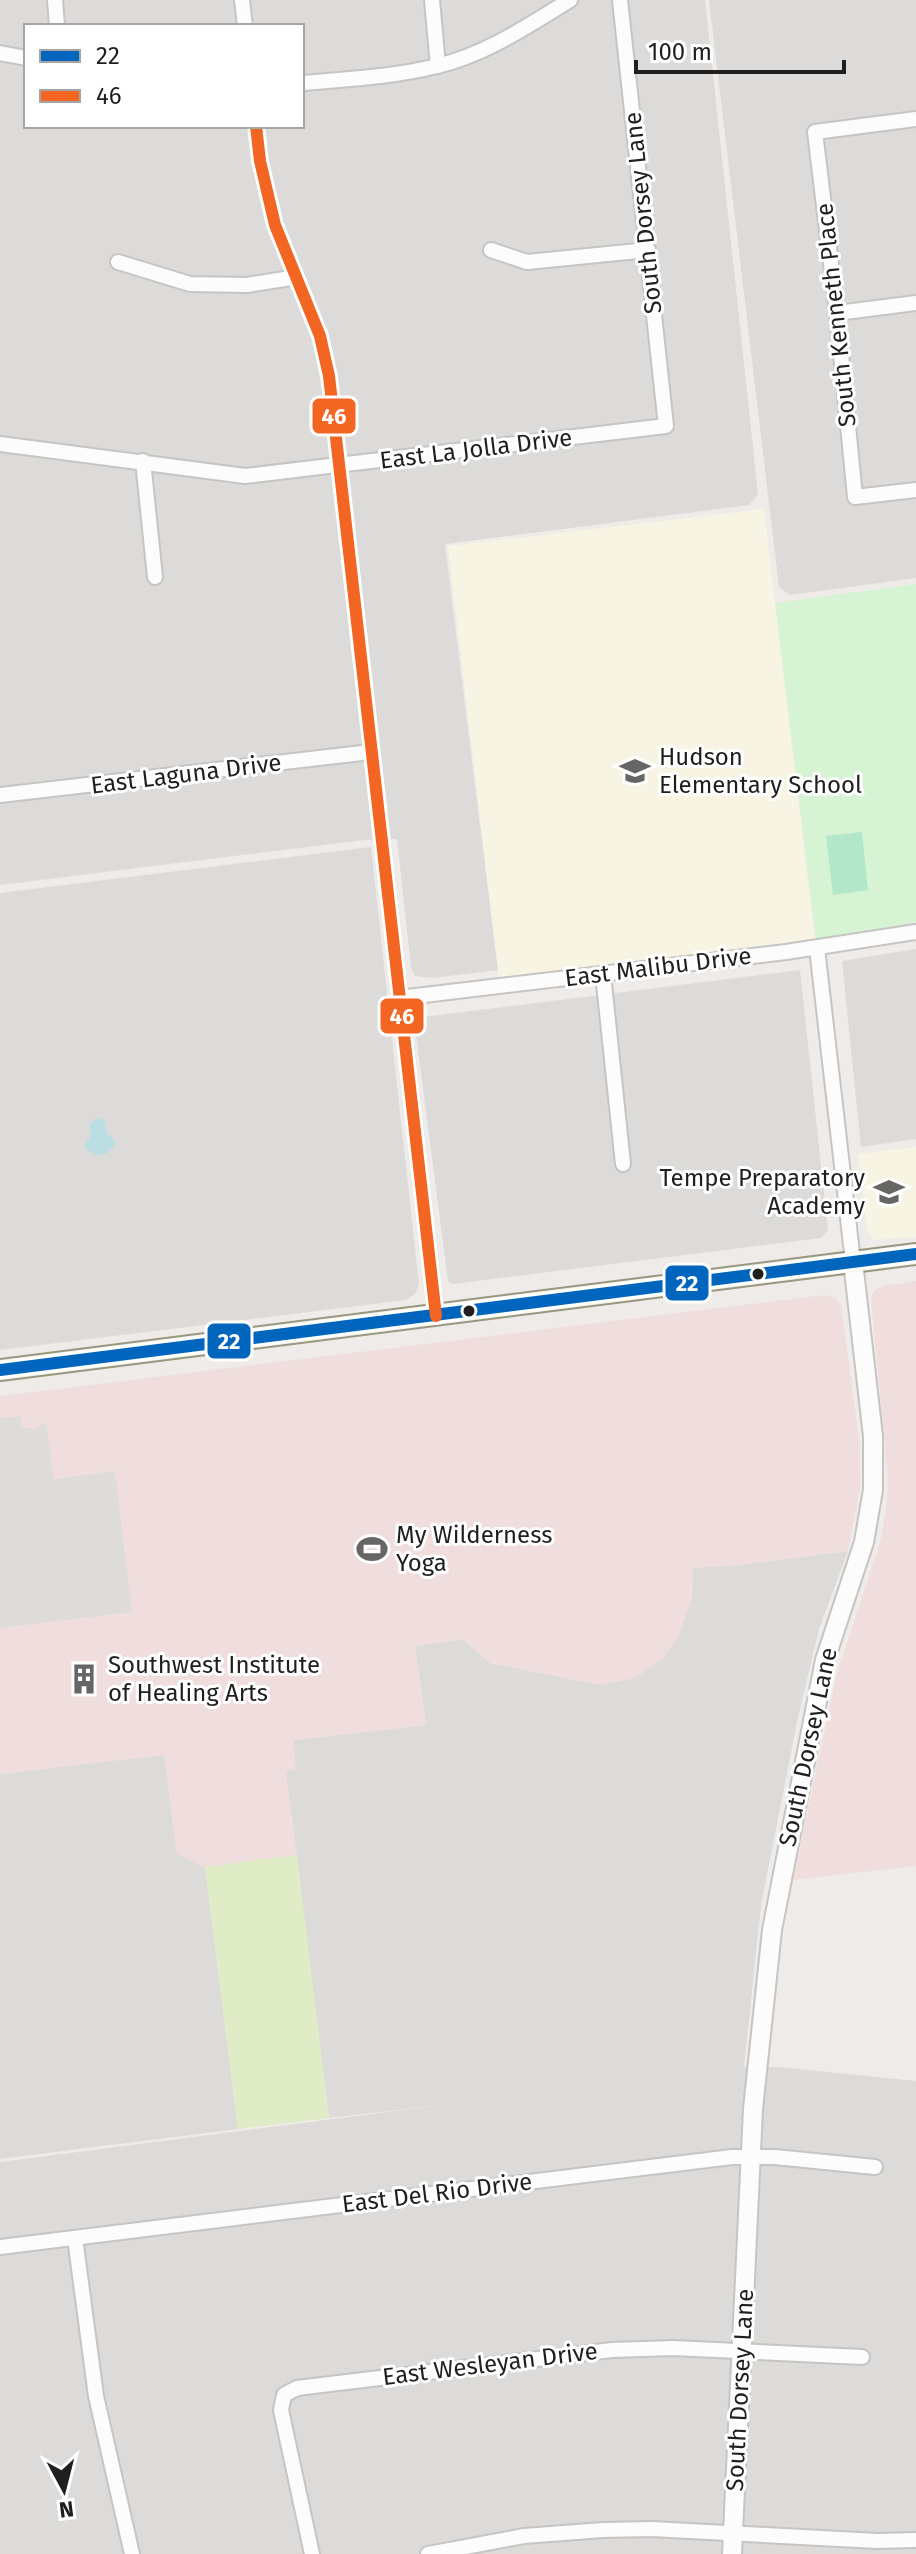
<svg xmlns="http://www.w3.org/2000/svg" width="916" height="2554" font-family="'Fira Sans',sans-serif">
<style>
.residential{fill:#dddbd9;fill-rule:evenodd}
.commercial{fill:#f0dede}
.education{fill:#f7f4e4}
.grass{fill:#dfecc5}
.park{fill:#d6f4d3}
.pitch{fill:#b2e7ca}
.parking{fill:#dedcdb}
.water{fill:#badee2}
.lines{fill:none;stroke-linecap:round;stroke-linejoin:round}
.minor-casing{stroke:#c6c5c4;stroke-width:18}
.tertiary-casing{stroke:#c6c5c4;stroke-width:22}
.secondary-casing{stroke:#99987f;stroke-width:24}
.minor{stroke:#fcfcfc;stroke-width:14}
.tertiary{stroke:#fcfcfc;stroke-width:18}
.secondary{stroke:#f4f3eb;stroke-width:20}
.bus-1-casing{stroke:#fff;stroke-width:18}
.bus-2-casing{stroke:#fff;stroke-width:18}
.bus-1{stroke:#0065bd;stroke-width:12}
.bus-2{stroke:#f26522;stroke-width:12}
.bus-dot{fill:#1f1f1f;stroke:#fff;stroke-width:3}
.labels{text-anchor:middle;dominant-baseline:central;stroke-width:6;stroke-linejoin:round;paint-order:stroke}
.street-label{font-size:24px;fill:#1f1f1f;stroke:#fff}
.poi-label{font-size:24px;fill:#1f1f1f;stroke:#fff;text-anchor:start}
.line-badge{stroke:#fff;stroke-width:3}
.badge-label{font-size:22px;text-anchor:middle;font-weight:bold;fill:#fff}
</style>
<rect width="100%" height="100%" fill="#eeebe8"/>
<path class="residential" d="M 0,0 L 705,0 L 758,494 L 749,505 L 445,544 L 498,970 L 433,978 L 415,976 L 411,967 L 397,839 L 364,840 L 0,885 ZM 26,26 L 302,26 L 302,126 L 26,126 Z
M 709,0 L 916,0 L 916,578 L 790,595 L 779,587 Z
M 371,847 L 419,1285 L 415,1294 L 406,1300 L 0,1350 L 0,893 Z
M 916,949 L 916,1139 L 861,1147 L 842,961 Z
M 800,970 L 828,1230 L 821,1238 L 452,1284 L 448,1281 L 415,1027 L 423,1017 Z
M 848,1551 L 819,1629 L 797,1722 L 761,1905 L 744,2067 L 778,2067 L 916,2081 L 916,2554 L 0,2554 L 0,2162 L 441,2105 L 329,2118 L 285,1770 L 292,1740 L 426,1725 L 415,1646 L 463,1639 L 490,1663 L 601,1685 L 692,1598 L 692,1568 L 739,1565 Z
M 165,1754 L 177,1854 L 205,1867 L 238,2129 L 0,2159 L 0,1774 Z"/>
<path class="commercial" d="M 916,1281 L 916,1866 L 793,1880 L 837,1673 L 880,1543 L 886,1511 L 888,1478 L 871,1299 L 874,1291 L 883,1286 Z
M 825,1295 L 835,1298 L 841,1305 L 859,1439 L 860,1489 L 848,1551 L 739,1565 L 693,1568 L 692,1598 L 678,1638 L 663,1658 L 635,1678 L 601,1685 L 490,1663 L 463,1639 L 415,1646 L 426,1725 L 293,1740 L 296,1769 L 286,1771 L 297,1855 L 205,1867 L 177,1854 L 164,1755 L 0,1774 L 0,1396 Z"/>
<path class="education" d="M 764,509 L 815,940 L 499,978 L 448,546 Z
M 916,1147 L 916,1237 L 873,1240 L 867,1231 L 858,1154 Z"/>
<path class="grass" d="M 297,1855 L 329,2118 L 238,2129 L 205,1867 Z"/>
<path class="park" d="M 916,584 L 916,932 L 817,948 L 775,603 Z"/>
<path class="pitch" d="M 862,832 L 868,890 L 833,895 L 826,836 Z"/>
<path class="parking" d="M 20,1416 L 22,1427 L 35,1429 L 46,1422 L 54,1479 L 115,1471 L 132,1612 L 0,1628 L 0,1418 Z"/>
<path class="water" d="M 98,1118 L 105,1121 L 107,1133 L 116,1142 C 107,1158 97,1159 84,1147 L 91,1135 L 89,1124 Z"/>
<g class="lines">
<g class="minor-casing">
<path id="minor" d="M 55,0 L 57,26
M 242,0 L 245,26
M 432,0 L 438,66
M 0,53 L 26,58
M 302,83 C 347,79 393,77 437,66 C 485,55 529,25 570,0
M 916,119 L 815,132 L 837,313 L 855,497 L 916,490
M 256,126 L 260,161 L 275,225 L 320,336 L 329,376 L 436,1316
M 491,250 L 527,262 L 648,250
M 118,262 L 190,284 L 247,285 L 297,277
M 837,313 L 916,303
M 0,444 L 245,476 L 666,426 L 620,0
M 143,461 L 155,577
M 0,795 L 371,752
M 817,948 L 853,1262
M 603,974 L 623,1164
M 399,998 L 786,952 L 916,932
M 75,2238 L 96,2396 L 132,2554
M 0,2247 L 732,2157 L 775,2157 L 875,2167
M 312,2554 L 281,2410 L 284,2395 L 297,2388 L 612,2350 L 673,2348 L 862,2357
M 428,2554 L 524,2536 L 603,2530 L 652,2529 L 877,2541 L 916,2540"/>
</g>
<g class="tertiary-casing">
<path id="tertiary" d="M 732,2554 L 753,2109 L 772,1930 L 825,1660 L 864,1542 L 873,1490 L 873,1436 L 853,1262"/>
</g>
<g class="secondary-casing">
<path id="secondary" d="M 0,1370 L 916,1254"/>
</g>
<use href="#minor" class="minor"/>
<use href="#tertiary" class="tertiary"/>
<use href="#secondary" class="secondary"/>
<g class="bus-1-casing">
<path id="bus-1" d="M 0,1370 L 916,1254"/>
</g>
<g class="bus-2-casing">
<path id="bus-2" d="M 256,126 L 260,161 L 275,225 L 320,336 L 329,376 L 436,1316"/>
</g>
<use href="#bus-1" class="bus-1"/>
<use href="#bus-2" class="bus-2"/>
</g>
<defs>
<g id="school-bare" transform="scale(2.4)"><path d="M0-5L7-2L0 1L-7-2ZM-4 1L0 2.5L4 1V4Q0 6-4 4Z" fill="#676665" stroke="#fff" stroke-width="2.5" paint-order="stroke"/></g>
<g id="stadium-bare" transform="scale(2.4)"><path d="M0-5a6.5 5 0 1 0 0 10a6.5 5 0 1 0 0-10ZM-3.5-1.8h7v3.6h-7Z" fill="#676665" stroke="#fff" stroke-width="2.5" paint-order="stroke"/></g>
<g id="building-bare" transform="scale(2.4)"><path d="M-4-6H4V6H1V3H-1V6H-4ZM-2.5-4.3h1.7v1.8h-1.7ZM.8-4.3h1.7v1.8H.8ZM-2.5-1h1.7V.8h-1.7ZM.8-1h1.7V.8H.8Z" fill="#676665" stroke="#fff" stroke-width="2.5" paint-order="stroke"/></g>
</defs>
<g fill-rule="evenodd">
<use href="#school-bare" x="635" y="771"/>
<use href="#school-bare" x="889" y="1192"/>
<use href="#stadium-bare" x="372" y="1549"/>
<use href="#building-bare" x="84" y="1679"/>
</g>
<g class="bus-dot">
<circle cx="758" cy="1274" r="7"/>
<circle cx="469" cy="1311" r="7"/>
</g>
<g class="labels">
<g class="street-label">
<text transform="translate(643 213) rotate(-96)">South Dorsey Lane</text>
<text transform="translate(836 315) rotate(-96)">South Kenneth Place</text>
<text transform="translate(476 449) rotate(-7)">East La Jolla Drive</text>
<text transform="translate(186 774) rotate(-7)">East Laguna Drive</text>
<text transform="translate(658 967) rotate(-7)">East Malibu Drive</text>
<text transform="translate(808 1747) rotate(-78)">South Dorsey Lane</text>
<text transform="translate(437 2193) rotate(-7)">East Del Rio Drive</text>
<text transform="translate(490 2364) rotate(-7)">East Wesleyan Drive</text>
<text transform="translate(740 2390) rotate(-87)">South Dorsey Lane</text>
</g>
<g class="poi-label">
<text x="659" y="757">Hudson<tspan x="659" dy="28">Elementary School</tspan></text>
<text x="865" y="1178" text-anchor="end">Tempe Preparatory<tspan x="865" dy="28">Academy</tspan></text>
<text x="396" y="1535">My Wilderness<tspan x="396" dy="28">Yoga</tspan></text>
<text x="108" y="1665">Southwest Institute<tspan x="108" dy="28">of Healing Arts</tspan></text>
</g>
</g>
<g class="line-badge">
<rect x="311" y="397" width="46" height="38" rx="8" fill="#f26522"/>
<rect x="379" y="997" width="46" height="38" rx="8" fill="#f26522"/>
<rect x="664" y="1264" width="46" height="38" rx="8" fill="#0065bd"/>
<rect x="206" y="1322" width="46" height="38" rx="8" fill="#0065bd"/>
</g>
<g class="badge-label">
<text x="334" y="424">46</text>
<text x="402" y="1024">46</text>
<text x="687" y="1291">22</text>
<text x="229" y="1349">22</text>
</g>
<rect x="24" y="24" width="280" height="104" fill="#ffffff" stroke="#a5a5a5" stroke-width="2"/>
<rect x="40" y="50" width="40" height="12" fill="#0065bd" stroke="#a5a5a5" stroke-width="2"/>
<text x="96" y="64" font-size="24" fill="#1f1f1f">22</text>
<rect x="40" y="90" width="40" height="12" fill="#f26522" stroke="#a5a5a5" stroke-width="2"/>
<text x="96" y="104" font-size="24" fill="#1f1f1f">46</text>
<g transform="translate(64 2490) rotate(173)" stroke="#ffffff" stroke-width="6" paint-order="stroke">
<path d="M0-6L14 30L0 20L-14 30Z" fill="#1f1f1f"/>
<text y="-12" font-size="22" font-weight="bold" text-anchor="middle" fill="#1f1f1f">N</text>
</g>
<path d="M636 60v12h208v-12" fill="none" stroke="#1f1f1f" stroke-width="4"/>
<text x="648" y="60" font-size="24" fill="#1f1f1f" stroke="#ffffff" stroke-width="6" paint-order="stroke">100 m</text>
</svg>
